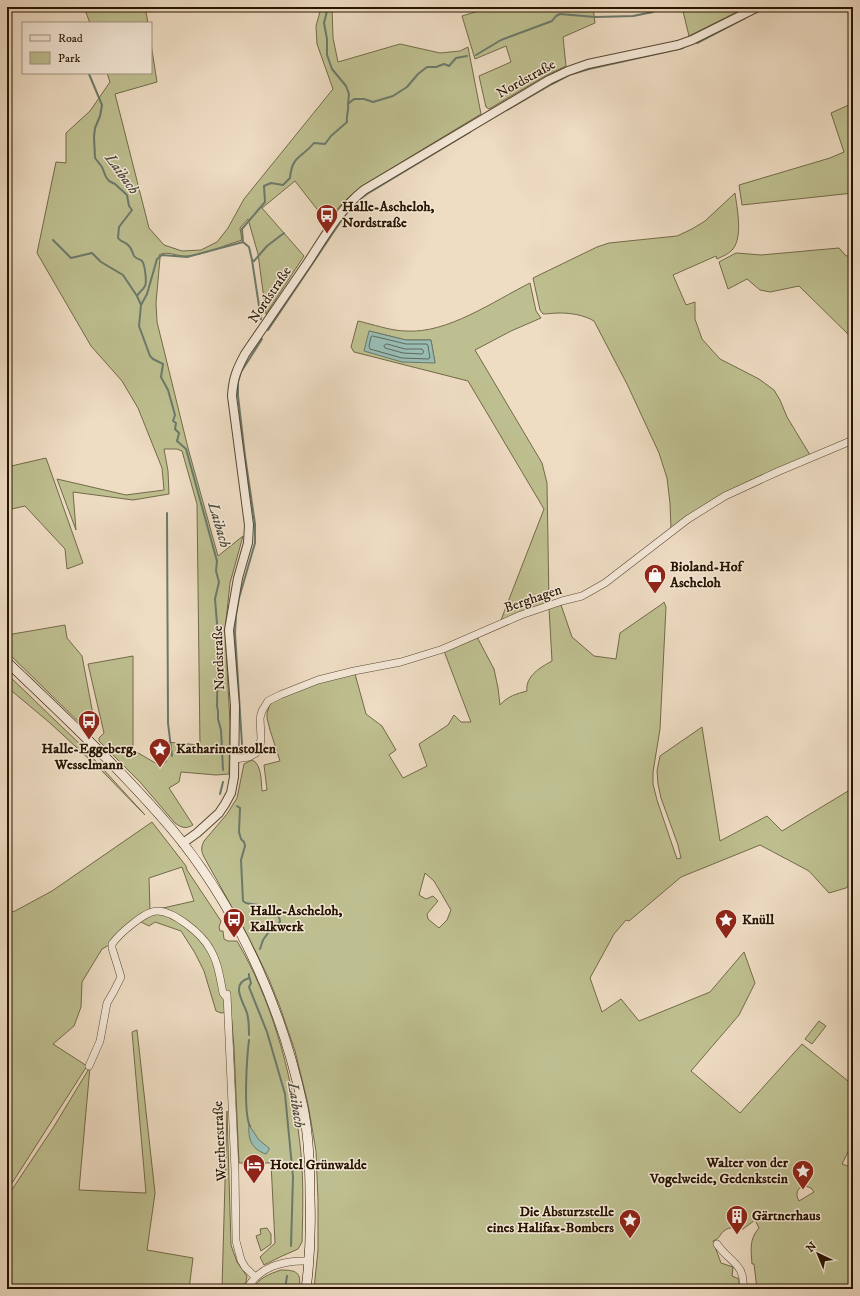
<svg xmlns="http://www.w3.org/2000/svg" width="860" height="1296" font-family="'IM FELL DW Pica',serif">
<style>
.green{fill:#bebf90;stroke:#726a48;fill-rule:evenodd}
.water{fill:#99bcb3;stroke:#6b796b}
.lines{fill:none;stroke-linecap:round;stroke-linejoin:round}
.shore{stroke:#60685a;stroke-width:1}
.stream{stroke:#6b796b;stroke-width:2}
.minor-casing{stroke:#594731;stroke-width:8}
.tertiary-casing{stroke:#594731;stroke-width:10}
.secondary-casing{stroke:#271500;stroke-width:10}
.minor{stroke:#f4e8d8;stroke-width:7}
.tertiary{stroke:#f4e8d8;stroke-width:8}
.secondary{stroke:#f4e8d8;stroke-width:9}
.labels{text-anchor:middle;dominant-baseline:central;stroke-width:3;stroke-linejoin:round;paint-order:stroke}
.street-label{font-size:14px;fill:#271500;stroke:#f4e8d8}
.poi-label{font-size:14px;font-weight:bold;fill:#271500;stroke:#f4e8d8;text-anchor:start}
.water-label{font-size:15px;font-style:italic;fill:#4f4f3f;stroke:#f4e8d8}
</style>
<rect width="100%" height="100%" fill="#eedcc3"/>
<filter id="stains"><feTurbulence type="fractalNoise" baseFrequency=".005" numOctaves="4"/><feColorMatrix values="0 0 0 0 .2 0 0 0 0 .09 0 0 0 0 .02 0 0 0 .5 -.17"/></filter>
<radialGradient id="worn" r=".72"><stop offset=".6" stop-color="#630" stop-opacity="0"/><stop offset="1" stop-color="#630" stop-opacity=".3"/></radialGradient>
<path class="green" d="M 82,7 L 145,7 L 148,23 L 90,23 L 85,10 Z
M 324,7 L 332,7 L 333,38 L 338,62 L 400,44 L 440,53 L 460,51 L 468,47 L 481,114 L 362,186 C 348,197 337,208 327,222 L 295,181 L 262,208 L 304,256 L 266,314 L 258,254 L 248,219 L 240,228 L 242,240 C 225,245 204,255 187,256 C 178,257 167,250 159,255 L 160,258 L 156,303 L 157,322 L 188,448 L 218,556 L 243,536 L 230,583 L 225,630 L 230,723 L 229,774 L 216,775 L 181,772 L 179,782 L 169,788 L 193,825 C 186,829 182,828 175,823 L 140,782 L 99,741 L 99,738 L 104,733 L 88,664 L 133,656 L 133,750 L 159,765 L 166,762 L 166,742 L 200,745 L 197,504 L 182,451 L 177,449 L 164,449 L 168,471 L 169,494 L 133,500 L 73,492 L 76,530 L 57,479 L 126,495 L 164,490 L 162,468 L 138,408 L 122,381 L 91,346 L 37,253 L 56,162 L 66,163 L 66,133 L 90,111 L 110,82 L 107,73 L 151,73 L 151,44 L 157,82 L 115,94 L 149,228 L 164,245 L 182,251 L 201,250 L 217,242 L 228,228 L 244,199 L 333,89 L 317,44 L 316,26 L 321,8 Z
M 492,7 L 593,7 L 595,23 L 563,37 L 566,66 L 547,75 L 489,109 L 486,107 L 479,76 L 511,62 L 506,46 L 475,59 L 462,16 Z
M 682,7 L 747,7 L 689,36 Z
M 853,103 L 853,193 L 742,205 L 739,185 L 830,158 L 844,152 L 831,113 Z
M 735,193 C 737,208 743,236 733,249 C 729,254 723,256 717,259 L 716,256 L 673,275 L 686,305 L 695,302 L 695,319 L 702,339 L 720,359 L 759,379 L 774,390 L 780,400 L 787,417 L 810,455 L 778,470 L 671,529 L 670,503 L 667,478 L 659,453 L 627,384 L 594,321 C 584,315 571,313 559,313 C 553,313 548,314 543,314 L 540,310 L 533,278 L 597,247 L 609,243 L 677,236 L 692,229 L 705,221 Z
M 839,248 L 846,256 L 853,255 L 853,339 L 799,286 L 770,292 L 760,290 L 747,279 L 728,289 L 719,262 L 736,253 L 761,255 Z
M 530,283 L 536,311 L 541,318 L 511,331 L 475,350 L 542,463 L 547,483 L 549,603 L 501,620 L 544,509 L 468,381 L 354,352 L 351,347 L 358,321 C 372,324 391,331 406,331 C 447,334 494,301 530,283 ZM 369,331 L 406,340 L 431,340 L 435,363 Z
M 46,458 L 83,563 L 67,569 L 65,549 L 25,506 L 7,510 L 7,467 Z
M 664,602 L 666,607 L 660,729 L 653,772 L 653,784 L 657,800 L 677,859 L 681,858 L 678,845 L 661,798 L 658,784 L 657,771 L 660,756 L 702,727 L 720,841 L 767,816 L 782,831 L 853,788 L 853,882 L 846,888 L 829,893 L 809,871 L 760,845 L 681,877 L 629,921 L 626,920 L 614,934 L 590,978 L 602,1012 L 621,999 L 639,1021 L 710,992 L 744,952 L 755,983 L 739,1015 L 691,1071 L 740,1113 L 802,1044 L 853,1085 L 853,1142 L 842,1164 L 853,1168 L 853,1289 L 757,1289 L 754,1264 L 752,1264 C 751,1250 749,1239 759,1228 L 755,1220 L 743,1229 C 737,1228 729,1226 724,1231 C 718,1236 722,1237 713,1241 L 721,1263 L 733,1267 L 732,1276 L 739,1279 L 739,1289 L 314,1289 L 318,1250 L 318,1200 L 316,1151 L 308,1104 L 295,1051 L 280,1007 L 268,977 L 248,936 L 204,857 C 201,851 201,847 204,841 L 227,814 L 237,798 L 244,764 L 252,760 C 262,764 261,782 262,791 L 267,790 L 264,765 L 280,761 L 270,730 L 267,718 L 267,713 L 270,704 L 279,698 L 319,683 L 355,674 L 366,714 L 382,726 L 396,750 L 389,755 L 403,778 L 427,766 L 419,744 L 448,725 L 454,715 L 461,722 L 471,722 L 444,651 L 477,637 L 494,669 L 498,688 L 500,705 C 508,696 516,694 527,691 C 525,676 541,667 552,661 L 549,608 L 561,605 L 572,637 L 594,656 L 616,659 L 620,633 L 662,604 ZM 425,873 L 434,881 L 451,910 L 447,920 L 439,928 L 428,919 L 427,914 L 438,901 L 433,896 L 426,899 L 419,895 ZM 805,1186 L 811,1188 L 814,1192 L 799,1201 C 795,1194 797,1187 805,1186 Z
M 65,625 L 67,638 L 82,656 L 95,725 L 92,733 L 89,732 L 7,652 L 7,635 Z
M 7,674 L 83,747 L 145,815 L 102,771 L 50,723 L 7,687 Z
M 152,822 L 186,866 L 187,870 L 221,921 L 219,927 L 220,931 L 223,931 L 224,939 L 228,941 L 237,941 C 271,999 291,1070 299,1136 C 304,1171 303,1207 302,1242 L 298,1249 L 280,1257 L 264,1265 L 260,1257 L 275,1243 L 271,1163 L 239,1163 L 234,1047 L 231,1012 L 221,1013 L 216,1011 L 204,971 L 195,953 L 181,931 L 155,922 L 149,926 L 139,921 L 109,945 L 102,949 L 82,982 L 81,1007 L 74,1026 L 53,1044 L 87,1066 L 7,1191 L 7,914 L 15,911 L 52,891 ZM 182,867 L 194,901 L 150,911 L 149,878 Z
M 819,1021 L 826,1026 L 812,1044 L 805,1039 Z
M 137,1030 L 155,1193 L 147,1250 L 193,1258 L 189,1289 L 7,1289 L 7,1197 L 53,1128 L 90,1067 L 79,1190 L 146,1193 L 132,1032 Z
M 227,1111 L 231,1245 L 237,1262 L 247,1276 L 246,1282 L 242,1289 L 222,1289 Z
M 267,1228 L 271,1234 L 271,1244 L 261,1251 L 256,1236 L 261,1234 L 260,1229 Z
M 281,1270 C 296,1270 302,1272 299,1289 L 252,1289 C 259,1278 269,1274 281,1270 Z"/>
<path class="water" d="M 369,331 L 406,340 L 431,340 L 435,363 L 402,362 L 364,351 Z
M 249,1125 L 259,1140 L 269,1148 L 269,1150 L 266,1154 C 251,1149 248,1139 249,1125 Z"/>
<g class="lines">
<path class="shore" d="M 373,336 L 406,344 L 427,344 L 428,346 L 430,358 L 428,359 L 402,358 L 370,349 L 369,346 L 371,337 Z
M 387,344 L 405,349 L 422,349 L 424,352 L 422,354 L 403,353 L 385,348 L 384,346 Z"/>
<path class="stream" d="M 663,10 L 677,7
M 327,11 L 324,23 L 327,39 L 327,55 L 332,69 L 346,86 L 349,94 L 348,104
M 697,43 L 745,18
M 476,55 L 501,40 L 552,21 L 556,16 L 560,14 L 595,17 L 633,16 L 653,12
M 89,74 L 102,105 L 100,116 L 95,128 L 94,137 L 95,158 L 102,167 L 106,177 L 109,181 L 115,184 L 127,195 L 129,206 L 132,210 L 119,227 L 118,238 C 121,242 125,242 128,245 C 132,248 132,252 134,256 C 136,259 140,259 142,261 C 145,265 147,282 145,286 C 143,290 139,292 137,296 L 141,305
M 507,110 L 552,84 L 569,75 L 589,69 L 683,48
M 53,240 L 71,258 L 92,253 L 101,262 L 123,275 L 137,296
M 243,242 L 249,247 L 252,260 L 254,261 L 267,246 L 284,233
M 252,260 L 261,319
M 268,330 L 345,215 L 356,202 L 367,194 L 470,132
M 167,513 L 168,723 L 172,756
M 242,744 L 235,633 L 236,615 L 239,598 L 255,543 L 255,524 L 245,456 L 238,396 L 238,382 L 241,372 L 262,339
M 223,770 L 221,730 L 218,719 L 218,711 L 217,706 L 218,636 L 215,599 L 219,582 L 216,571 L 217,561 L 186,449 L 177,441 L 179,433 L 175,429 L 176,423 L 173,421 L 175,415 L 168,390 L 161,377 L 163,364 L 153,359 L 150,356 L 139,326 L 141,305 L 147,294 L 157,259 L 162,255 L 187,257 L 243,242 L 242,229 L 265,202 L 264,186 L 271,183 L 283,185 L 290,178 C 292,155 302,158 314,143 L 325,144 L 331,136 L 347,122 C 346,115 349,111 348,104 L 354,99 L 364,99 L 373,102 L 393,96 L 407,87 L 418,74 L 427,67 L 436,67 L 444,64 L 449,66 L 456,58 L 467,56
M 220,794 L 223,782
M 237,806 L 240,808 L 239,832 L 241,839 L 244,842 L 245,846 L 241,860 L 243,901 L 246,903 L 258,905 L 266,910
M 272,928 L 277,928 L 280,921 L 279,917 L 275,914
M 260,949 L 263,940 L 268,933
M 249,974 L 249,976 L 251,983 L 249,987 L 267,1032 L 285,1094 L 293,1177 L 291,1246
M 249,978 C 230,984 243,1001 247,1013 C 249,1020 249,1028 249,1035
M 249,1040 C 247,1056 243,1113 250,1126
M 285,1289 L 287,1276"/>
<g class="minor-casing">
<path id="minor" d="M 235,759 L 249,757 L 256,753 L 260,746 L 261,738 L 260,718 L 262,711 L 268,701 L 280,695 L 318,680 L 354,671 L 401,662 L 443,649 L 521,615 L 562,601 L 582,596 L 605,583 L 688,519 L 725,496 L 777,472 L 853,440
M 227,994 L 235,1170 L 236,1241 L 241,1260 L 245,1267 L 255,1277
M 89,1066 L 100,1041 L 107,1003 L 114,991 L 121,977 L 112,948 L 112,944 C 119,934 144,912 156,911 C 173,910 202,934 210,949 C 218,962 220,978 223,993 L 227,998
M 717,1244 C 729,1262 746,1264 743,1289
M 247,1289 C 259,1266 285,1260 309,1261"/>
</g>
<g class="tertiary-casing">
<path id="tertiary" d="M 183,843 L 197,833 L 219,813 L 225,804 L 231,793 L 234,777 L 235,706 L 229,630 L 238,578 L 248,543 L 249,525 L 232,396 C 233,378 237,369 245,354 C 266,323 287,293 308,262 C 325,236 340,209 364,190 L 549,80 L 568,71 L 588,64 L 678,45 L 692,40 L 758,7"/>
</g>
<g class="secondary-casing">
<path id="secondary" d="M 7,662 C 44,697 81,732 117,769 C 140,793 163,817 183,843 C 242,919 283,1012 303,1107 C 309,1136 310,1168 310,1198 C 311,1228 310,1259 306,1289"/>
</g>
<use href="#minor" class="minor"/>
<use href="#tertiary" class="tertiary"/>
<use href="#secondary" class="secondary"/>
</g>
<defs>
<g id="bus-pin" transform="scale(1.15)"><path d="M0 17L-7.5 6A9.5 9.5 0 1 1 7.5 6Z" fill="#8f2418" stroke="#f4e8d8"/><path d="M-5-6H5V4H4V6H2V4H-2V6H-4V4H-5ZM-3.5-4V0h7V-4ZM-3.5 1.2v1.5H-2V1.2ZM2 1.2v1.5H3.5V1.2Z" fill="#fff"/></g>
<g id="shop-pin" transform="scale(1.15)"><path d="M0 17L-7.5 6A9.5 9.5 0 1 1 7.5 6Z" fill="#8f2418" stroke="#f4e8d8"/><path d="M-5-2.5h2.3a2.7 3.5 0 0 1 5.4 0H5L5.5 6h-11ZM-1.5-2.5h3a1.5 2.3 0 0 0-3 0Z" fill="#fff"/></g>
<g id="sight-pin" transform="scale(1.15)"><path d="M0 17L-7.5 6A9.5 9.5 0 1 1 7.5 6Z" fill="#8f2418" stroke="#f4e8d8"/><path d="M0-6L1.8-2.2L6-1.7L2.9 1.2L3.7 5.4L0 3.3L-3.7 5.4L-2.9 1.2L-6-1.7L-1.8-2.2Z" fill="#fff"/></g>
<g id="hotel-pin" transform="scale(1.15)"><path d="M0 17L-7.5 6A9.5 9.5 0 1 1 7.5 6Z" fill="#8f2418" stroke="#f4e8d8"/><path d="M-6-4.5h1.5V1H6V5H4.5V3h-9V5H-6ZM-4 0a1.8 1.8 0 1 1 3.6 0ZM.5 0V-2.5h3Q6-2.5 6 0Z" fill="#fff"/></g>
<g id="building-pin" transform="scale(1.15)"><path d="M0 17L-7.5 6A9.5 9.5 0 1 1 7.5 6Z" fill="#8f2418" stroke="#f4e8d8"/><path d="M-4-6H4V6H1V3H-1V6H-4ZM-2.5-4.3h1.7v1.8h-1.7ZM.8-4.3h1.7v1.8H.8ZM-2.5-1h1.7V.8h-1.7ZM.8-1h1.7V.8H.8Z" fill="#fff"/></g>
</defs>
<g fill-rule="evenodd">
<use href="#bus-pin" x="327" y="215"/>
<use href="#shop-pin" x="655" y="575"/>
<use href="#bus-pin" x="89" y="721"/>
<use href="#sight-pin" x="160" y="749"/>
<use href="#bus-pin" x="234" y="919"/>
<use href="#sight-pin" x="726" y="920"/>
<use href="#hotel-pin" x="254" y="1165"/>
<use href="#sight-pin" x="803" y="1171"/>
<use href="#building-pin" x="737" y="1216"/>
<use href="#sight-pin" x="630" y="1220"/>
</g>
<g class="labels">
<g class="street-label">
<text transform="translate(526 79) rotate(-29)">Nordstraße</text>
<text transform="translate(270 295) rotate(-56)">Nordstraße</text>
<text transform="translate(533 599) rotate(-19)">Berghagen</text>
<text transform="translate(219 658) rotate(-92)">Nordstraße</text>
<text transform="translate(220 1141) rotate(-93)">Wertherstraße</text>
</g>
<g class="poi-label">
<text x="342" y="207">Halle-Ascheloh,<tspan x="342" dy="16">Nordstraße</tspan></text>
<text x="670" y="567">Bioland-Hof<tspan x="670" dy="16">Ascheloh</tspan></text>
<text x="89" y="749" text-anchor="middle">Halle-Eggeberg,<tspan x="89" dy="16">Wesselmann</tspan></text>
<text x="176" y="749">Katharinenstollen</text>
<text x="250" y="911">Halle-Ascheloh,<tspan x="250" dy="16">Kalkwerk</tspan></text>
<text x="742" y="920">Knüll</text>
<text x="788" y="1163" text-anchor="end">Walter von der<tspan x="788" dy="16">Vogelweide, Gedenkstein</tspan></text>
<text x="270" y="1165">Hotel Grünwalde</text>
<text x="614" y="1212" text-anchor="end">Die Absturzstelle<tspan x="614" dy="16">eines Halifax-Bombers</tspan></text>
<text x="752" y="1216">Gärtnerhaus</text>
</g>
<g class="water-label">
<text transform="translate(122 174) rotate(54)">Laibach</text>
<text transform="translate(219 525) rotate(74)">Laibach</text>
<text transform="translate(296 1105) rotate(81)">Laibach</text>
</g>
</g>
<rect width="860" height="1296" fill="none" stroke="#eedcc3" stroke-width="24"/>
<rect x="8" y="8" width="844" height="1280" fill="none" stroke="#271500" stroke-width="2"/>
<rect x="12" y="12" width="836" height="1272" fill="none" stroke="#271500"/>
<rect x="22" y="22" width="130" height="52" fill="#f4e8d8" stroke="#a29482"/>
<rect x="30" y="35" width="20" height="6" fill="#f4e8d8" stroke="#a29482"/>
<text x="58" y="42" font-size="12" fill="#271500">Road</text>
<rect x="30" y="52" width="20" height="12" fill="#bebf90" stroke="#a29482"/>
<text x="58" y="62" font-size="12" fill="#271500">Park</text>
<g transform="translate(818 1254) rotate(316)" stroke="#f4e8d8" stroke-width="3" paint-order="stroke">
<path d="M0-3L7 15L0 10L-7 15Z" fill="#271500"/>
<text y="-6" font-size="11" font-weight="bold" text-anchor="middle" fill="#271500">N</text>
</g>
<rect width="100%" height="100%" filter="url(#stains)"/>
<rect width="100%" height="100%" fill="url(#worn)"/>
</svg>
